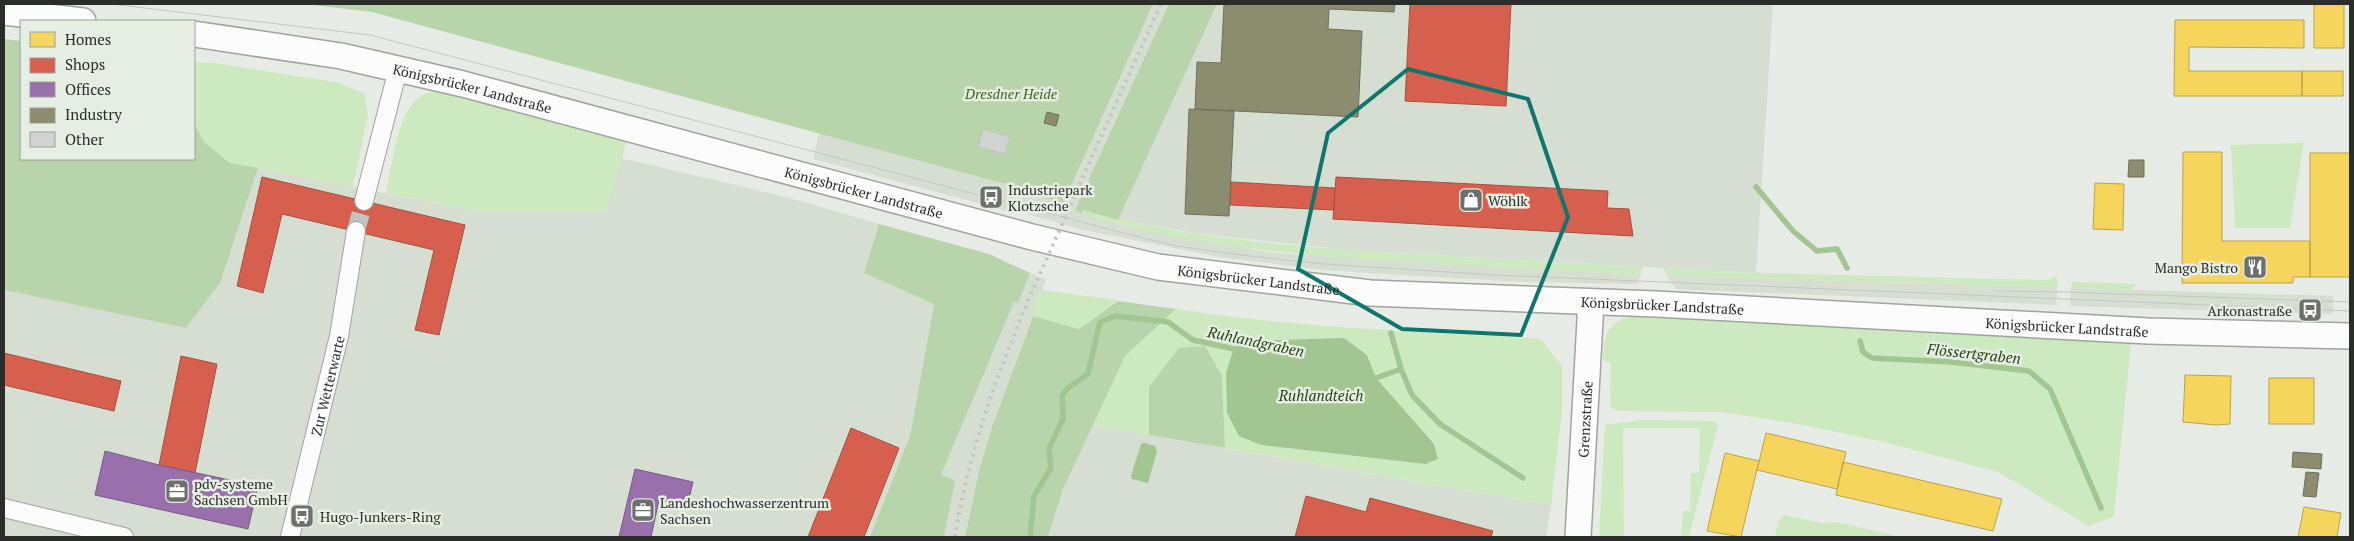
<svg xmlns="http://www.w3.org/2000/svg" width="2354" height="541" font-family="'PT Serif',serif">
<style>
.built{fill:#d6ded2}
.green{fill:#cde9c0;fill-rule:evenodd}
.forest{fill:#b8d4aa}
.water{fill:#a2c592}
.homes{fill:#f6d55c;stroke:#b9a34d}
.shops{fill:#d6604d;stroke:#a35142}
.offices{fill:#9970ab;stroke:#785c84}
.industry{fill:#8c8c6e;stroke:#6f705a}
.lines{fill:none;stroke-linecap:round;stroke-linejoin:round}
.stream{stroke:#a2c592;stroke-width:5.5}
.building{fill:#d0d3d0;stroke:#c0c3c0}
.minor-tunnel{stroke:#c1c5c0;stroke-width:18;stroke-dasharray:18 9;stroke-linecap:butt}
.minor-casing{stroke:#a1a39f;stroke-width:20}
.secondary-casing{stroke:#a1a39f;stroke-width:28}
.minor{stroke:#fbfcfb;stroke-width:18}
.secondary{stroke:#fbfcfb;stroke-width:25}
.tram{stroke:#c4c5c4;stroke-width:1}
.rail{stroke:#c4c5c4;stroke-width:4;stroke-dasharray:2.5 5;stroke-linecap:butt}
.marked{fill:none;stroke:#0f766e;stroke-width:4;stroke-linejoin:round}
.labels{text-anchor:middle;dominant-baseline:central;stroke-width:5;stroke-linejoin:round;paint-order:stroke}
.street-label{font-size:14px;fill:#2b2d2a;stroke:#e6ede3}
.park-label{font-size:14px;font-style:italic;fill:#38641d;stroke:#e6ede3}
.poi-label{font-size:14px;fill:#2b2d2a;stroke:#e6ede3;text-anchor:start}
.water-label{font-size:15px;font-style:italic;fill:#234210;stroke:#e6ede3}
</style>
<rect width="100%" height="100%" fill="#e7ebe5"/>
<path class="built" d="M 1153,4 L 1169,4 L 1076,210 L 1117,224 L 1274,253 L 1641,275 L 1637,284 L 1528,282 L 1416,276 L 1323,270 L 1220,257 L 1078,229 L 1008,208 L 1007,211 L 813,159 L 819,133 L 1009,185 L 1063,204 Z
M 1217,4 L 1773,4 L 1756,273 L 1358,251 L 1202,234 L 1118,220 Z
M 621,158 L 790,198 L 879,224 L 864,273 L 934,304 L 910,436 L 870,537 L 4,537 L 4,290 L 186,328 L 220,283 L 258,168 L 475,211 L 605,211 Z
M 1030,273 L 1046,279 L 992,427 L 974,494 L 965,537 L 944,537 L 941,475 L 1014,302 L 1018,303 Z
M 1667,276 L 2057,287 L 2056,305 L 1676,289 Z
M 2071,288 L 2333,296 L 2333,314 L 2070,306 Z
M 1091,425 L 1551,505 L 1546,537 L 1048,537 L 1063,489 Z"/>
<path class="green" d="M 194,62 L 216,63 L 340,83 L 365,94 L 368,114 L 353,187 L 230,163 L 205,143 L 194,124 Z
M 457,90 L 628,137 L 606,211 L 475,211 L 386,193 C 392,167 396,118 417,99 C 427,90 445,91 457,90 Z
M 2304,143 L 2290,228 L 2235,228 L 2231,145 Z
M 1082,210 C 1154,230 1228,239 1302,246 C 1415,256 1529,260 1642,267 L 1641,275 C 1569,271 1497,267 1425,263 C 1309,256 1193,248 1081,213 Z
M 1664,268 L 1756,273 L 2047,280 L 2057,276 L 2057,287 L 1667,276 Z
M 2072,281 L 2077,282 L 2136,284 L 2132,290 L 2071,288 Z
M 1042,290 L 1118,300 L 1079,329 L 1033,316 Z
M 1176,309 C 1296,328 1419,331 1541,339 L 1562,366 L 1562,412 L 1551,505 L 1225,448 L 1222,376 L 1149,387 L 1149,435 L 1091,425 L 1125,356 ZM 1367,355 L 1376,378 L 1438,459 L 1424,464 L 1261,445 Z
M 1639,315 L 2025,334 L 2131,344 L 2114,516 L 2089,526 L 1998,472 L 1880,441 L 1793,423 L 1720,412 L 1617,411 L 1613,409 L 1610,404 L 1611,363 L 1603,360 C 1604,331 1609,320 1639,315 Z
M 1643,420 L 1715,421 L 1718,425 L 1689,537 L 1681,537 L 1683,511 L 1690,511 L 1691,473 L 1699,473 L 1700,428 L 1623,428 L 1624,537 L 1599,537 L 1605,425 Z
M 1784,515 L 1821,523 L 1837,522 L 1900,537 L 1775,537 L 1779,521 Z"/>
<path class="forest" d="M 305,4 L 1153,4 L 1063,204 L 1009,185 L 372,12 Z
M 1169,4 L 1217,4 L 1118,220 L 1083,210 L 1081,213 L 1075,210 Z
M 4,39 L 21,41 L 21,159 L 194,159 L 194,124 L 205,143 L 230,163 L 258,168 L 220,283 L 186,328 L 4,290 Z
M 879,224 L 989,254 L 1030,273 L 1018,303 L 1014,302 L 941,475 L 955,480 L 944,537 L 870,537 L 910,436 L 934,304 L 864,273 Z
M 1118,301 L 1176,309 L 1125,356 L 1063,489 L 1048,537 L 965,537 L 980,467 L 992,427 L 1033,316 L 1079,329 Z
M 1205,346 L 1222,376 L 1225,448 L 1149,435 L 1149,387 L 1179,348 Z"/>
<path class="water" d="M 1344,338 L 1367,355 L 1376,378 L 1434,444 L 1438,459 L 1425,464 L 1261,445 L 1239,436 L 1227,413 L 1226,373 L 1234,348 L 1244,341 Z
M 1144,443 L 1155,446 L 1157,451 L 1148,483 L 1132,479 L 1131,476 L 1141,444 Z"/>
<path class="homes" d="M 2314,4 L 2344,4 L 2344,48 L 2314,48 Z
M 2175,20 L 2304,20 L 2304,48 L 2189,47 L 2189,71 L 2302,71 L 2302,96 L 2174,96 Z
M 2302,71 L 2343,71 L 2343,96 L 2302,96 Z
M 2183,152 L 2222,152 L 2222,241 L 2310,241 L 2310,277 L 2293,277 L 2293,283 L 2182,283 Z
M 2310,153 L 2350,153 L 2350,277 L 2310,277 Z
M 2095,183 L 2124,184 L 2123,230 L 2093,229 Z
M 2185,375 L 2231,376 L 2230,424 L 2216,425 L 2183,422 Z
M 2269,378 L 2314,378 L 2314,424 L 2269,424 Z
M 1766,433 L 1846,452 L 1837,489 L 1757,470 Z
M 1725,453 L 1759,461 L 1741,537 L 1707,531 Z
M 1843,462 L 2002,499 L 1993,531 L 1836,495 Z
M 2304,507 L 2341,513 L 2337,537 L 2298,537 Z"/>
<path class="shops" d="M 1410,4 L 1511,4 L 1506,106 L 1405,101 Z
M 262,177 L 465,225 L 439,335 L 415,330 L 434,250 L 282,214 L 263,293 L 237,286 Z
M 1336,177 L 1608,191 L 1607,208 L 1629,209 L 1633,236 L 1333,219 Z
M 1231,182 L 1335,188 L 1334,210 L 1230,205 Z
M 4,353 L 121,381 L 114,411 L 4,385 Z
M 181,356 L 217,364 L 195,473 L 159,465 Z
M 851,428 L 899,448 L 864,537 L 808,537 Z
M 1306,496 L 1366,512 L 1370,498 L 1493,531 L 1491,537 L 1295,537 Z"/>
<path class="offices" d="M 105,451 L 159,465 L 258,486 L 248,529 L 95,495 Z
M 635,469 L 693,482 L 687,507 L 659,500 L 651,537 L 619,537 Z"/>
<path class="industry" d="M 1224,4 L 1395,4 L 1394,12 L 1329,9 L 1328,29 L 1362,31 L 1358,117 L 1195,109 L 1197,62 L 1221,63 Z
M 1189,109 L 1234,111 L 1229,216 L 1185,214 Z
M 1047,112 L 1059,115 L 1056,126 L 1044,123 Z
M 2129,160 L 2144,160 L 2144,177 L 2128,177 Z
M 2293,452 L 2322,454 L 2321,469 L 2292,467 Z
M 2306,472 L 2319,473 L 2316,497 L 2303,496 Z"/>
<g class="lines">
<path class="stream" d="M 1756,187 L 1793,231 L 1817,251 L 1837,249 L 1847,268
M 1860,341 L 1863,352 L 1872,358 L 1951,362 L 2029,371 L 2050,389 L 2101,508
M 1401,369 L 1412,395 L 1440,424 L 1523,478
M 1371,377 L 1376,378 L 1401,369 L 1391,333
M 1030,537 L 1034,496 L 1051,468 L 1049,448 L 1063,419 L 1062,396 L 1068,388 L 1088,374 L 1100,322 L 1116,316 L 1168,322 L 1193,340 L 1239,350"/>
</g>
<path class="building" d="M 983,129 L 1010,137 L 1005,154 L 978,147 Z"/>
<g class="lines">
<path class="minor-tunnel" d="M 356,231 L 364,201"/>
<g class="minor-casing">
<g id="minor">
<path d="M 364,201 L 398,69"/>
<path d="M 4,508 L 124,537"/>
<path id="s1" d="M 290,537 L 339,336 L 356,231"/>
</g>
</g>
<g class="secondary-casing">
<g id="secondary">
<path d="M 4,12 L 83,21"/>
<path id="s2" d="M 194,34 L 341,56 L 463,84 L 1032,237 L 1158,267 L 1370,293 L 1656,304 L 2148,331 L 2350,336"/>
<path id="s3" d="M 1578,537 L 1591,302"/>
</g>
</g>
<use href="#minor" class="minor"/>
<use href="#secondary" class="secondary"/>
<path class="tram" d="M 111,4 L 370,35 L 1131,235 L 1176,246 L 1249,256 L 1324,264 L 1495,275 L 2350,311
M 1998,291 L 2064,292 L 2350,302"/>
<path class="rail" d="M 955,537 C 972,429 1015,328 1060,229 C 1093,154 1127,79 1161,4"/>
</g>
<path class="marked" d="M 1408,69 L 1528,99 L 1568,217 L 1521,335 L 1402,329 L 1298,269 L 1328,133 Z"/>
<defs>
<g id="bus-square" transform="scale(1.25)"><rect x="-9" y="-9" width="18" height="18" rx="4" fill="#6d706b" stroke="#e6ede3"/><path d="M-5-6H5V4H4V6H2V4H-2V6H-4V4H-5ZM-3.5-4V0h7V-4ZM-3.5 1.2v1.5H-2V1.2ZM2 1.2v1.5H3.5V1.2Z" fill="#fff"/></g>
<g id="shop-square" transform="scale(1.25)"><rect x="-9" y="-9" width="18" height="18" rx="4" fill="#6d706b" stroke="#e6ede3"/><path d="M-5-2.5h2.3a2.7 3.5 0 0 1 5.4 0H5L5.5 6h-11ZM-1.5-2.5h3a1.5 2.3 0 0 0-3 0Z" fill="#fff"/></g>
<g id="restaurant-square" transform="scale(1.25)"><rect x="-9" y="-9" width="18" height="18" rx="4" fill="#6d706b" stroke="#e6ede3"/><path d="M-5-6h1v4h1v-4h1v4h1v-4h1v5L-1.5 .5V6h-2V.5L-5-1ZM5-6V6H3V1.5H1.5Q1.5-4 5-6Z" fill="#fff"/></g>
<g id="office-square" transform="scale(1.25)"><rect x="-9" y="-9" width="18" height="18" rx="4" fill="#6d706b" stroke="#e6ede3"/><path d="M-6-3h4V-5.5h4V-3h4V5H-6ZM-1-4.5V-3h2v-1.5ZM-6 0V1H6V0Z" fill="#fff"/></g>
</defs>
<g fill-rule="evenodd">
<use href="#bus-square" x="991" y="197"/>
<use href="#shop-square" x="1471" y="200"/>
<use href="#restaurant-square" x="2255" y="267"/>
<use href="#bus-square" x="2310" y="310"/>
<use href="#office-square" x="177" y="491"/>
<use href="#office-square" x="643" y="510"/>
<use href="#bus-square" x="302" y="516"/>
</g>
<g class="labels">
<g class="street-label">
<text stroke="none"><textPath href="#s2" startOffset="284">Königsbrücker Landstraße</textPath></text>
<text stroke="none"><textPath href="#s2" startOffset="689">Königsbrücker Landstraße</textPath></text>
<text stroke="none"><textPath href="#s2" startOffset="1094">Königsbrücker Landstraße</textPath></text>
<text stroke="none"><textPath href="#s2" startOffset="1499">Königsbrücker Landstraße</textPath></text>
<text stroke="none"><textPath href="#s2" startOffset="1904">Königsbrücker Landstraße</textPath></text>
<text stroke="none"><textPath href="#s1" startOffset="156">Zur Wetterwarte</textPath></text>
<text stroke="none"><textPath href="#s3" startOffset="118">Grenzstraße</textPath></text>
</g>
<g class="park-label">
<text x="1011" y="93">Dresdner Heide</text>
</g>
<g class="poi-label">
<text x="1008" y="189">Industriepark<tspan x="1008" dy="16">Klotzsche</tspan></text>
<text x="1488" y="200">Wöhlk</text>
<text x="2238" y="267" text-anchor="end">Mango Bistro</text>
<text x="2292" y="310" text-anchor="end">Arkonastraße</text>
<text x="194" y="483">pdv-systeme<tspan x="194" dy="16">Sachsen GmbH</tspan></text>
<text x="660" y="502">Landeshochwasserzentrum<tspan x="660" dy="16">Sachsen</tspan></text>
<text x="320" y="516">Hugo-Junkers-Ring</text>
</g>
<g class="water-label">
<text transform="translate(1256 341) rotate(12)">Ruhlandgraben</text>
<text transform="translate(1974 353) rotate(6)">Flössertgraben</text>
<text x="1321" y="395">Ruhlandteich</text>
</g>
</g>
<rect width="2354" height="541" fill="none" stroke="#2b2d2a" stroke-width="10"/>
<rect x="20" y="20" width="175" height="140" fill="#e6ede3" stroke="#9ba099"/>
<rect x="30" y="32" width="25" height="15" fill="#f6d55c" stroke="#9ba099"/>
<text x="65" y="45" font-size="15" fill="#2b2d2a">Homes</text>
<rect x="30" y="58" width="25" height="15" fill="#d6604d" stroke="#9ba099"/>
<text x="65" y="70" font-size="15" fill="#2b2d2a">Shops</text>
<rect x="30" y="82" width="25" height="15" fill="#9970ab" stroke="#9ba099"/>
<text x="65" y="95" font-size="15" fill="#2b2d2a">Offices</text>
<rect x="30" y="108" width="25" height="15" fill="#8c8c6e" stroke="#9ba099"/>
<text x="65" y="120" font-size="15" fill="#2b2d2a">Industry</text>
<rect x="30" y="132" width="25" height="15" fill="#d0d3d0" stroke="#9ba099"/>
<text x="65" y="145" font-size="15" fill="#2b2d2a">Other</text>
</svg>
